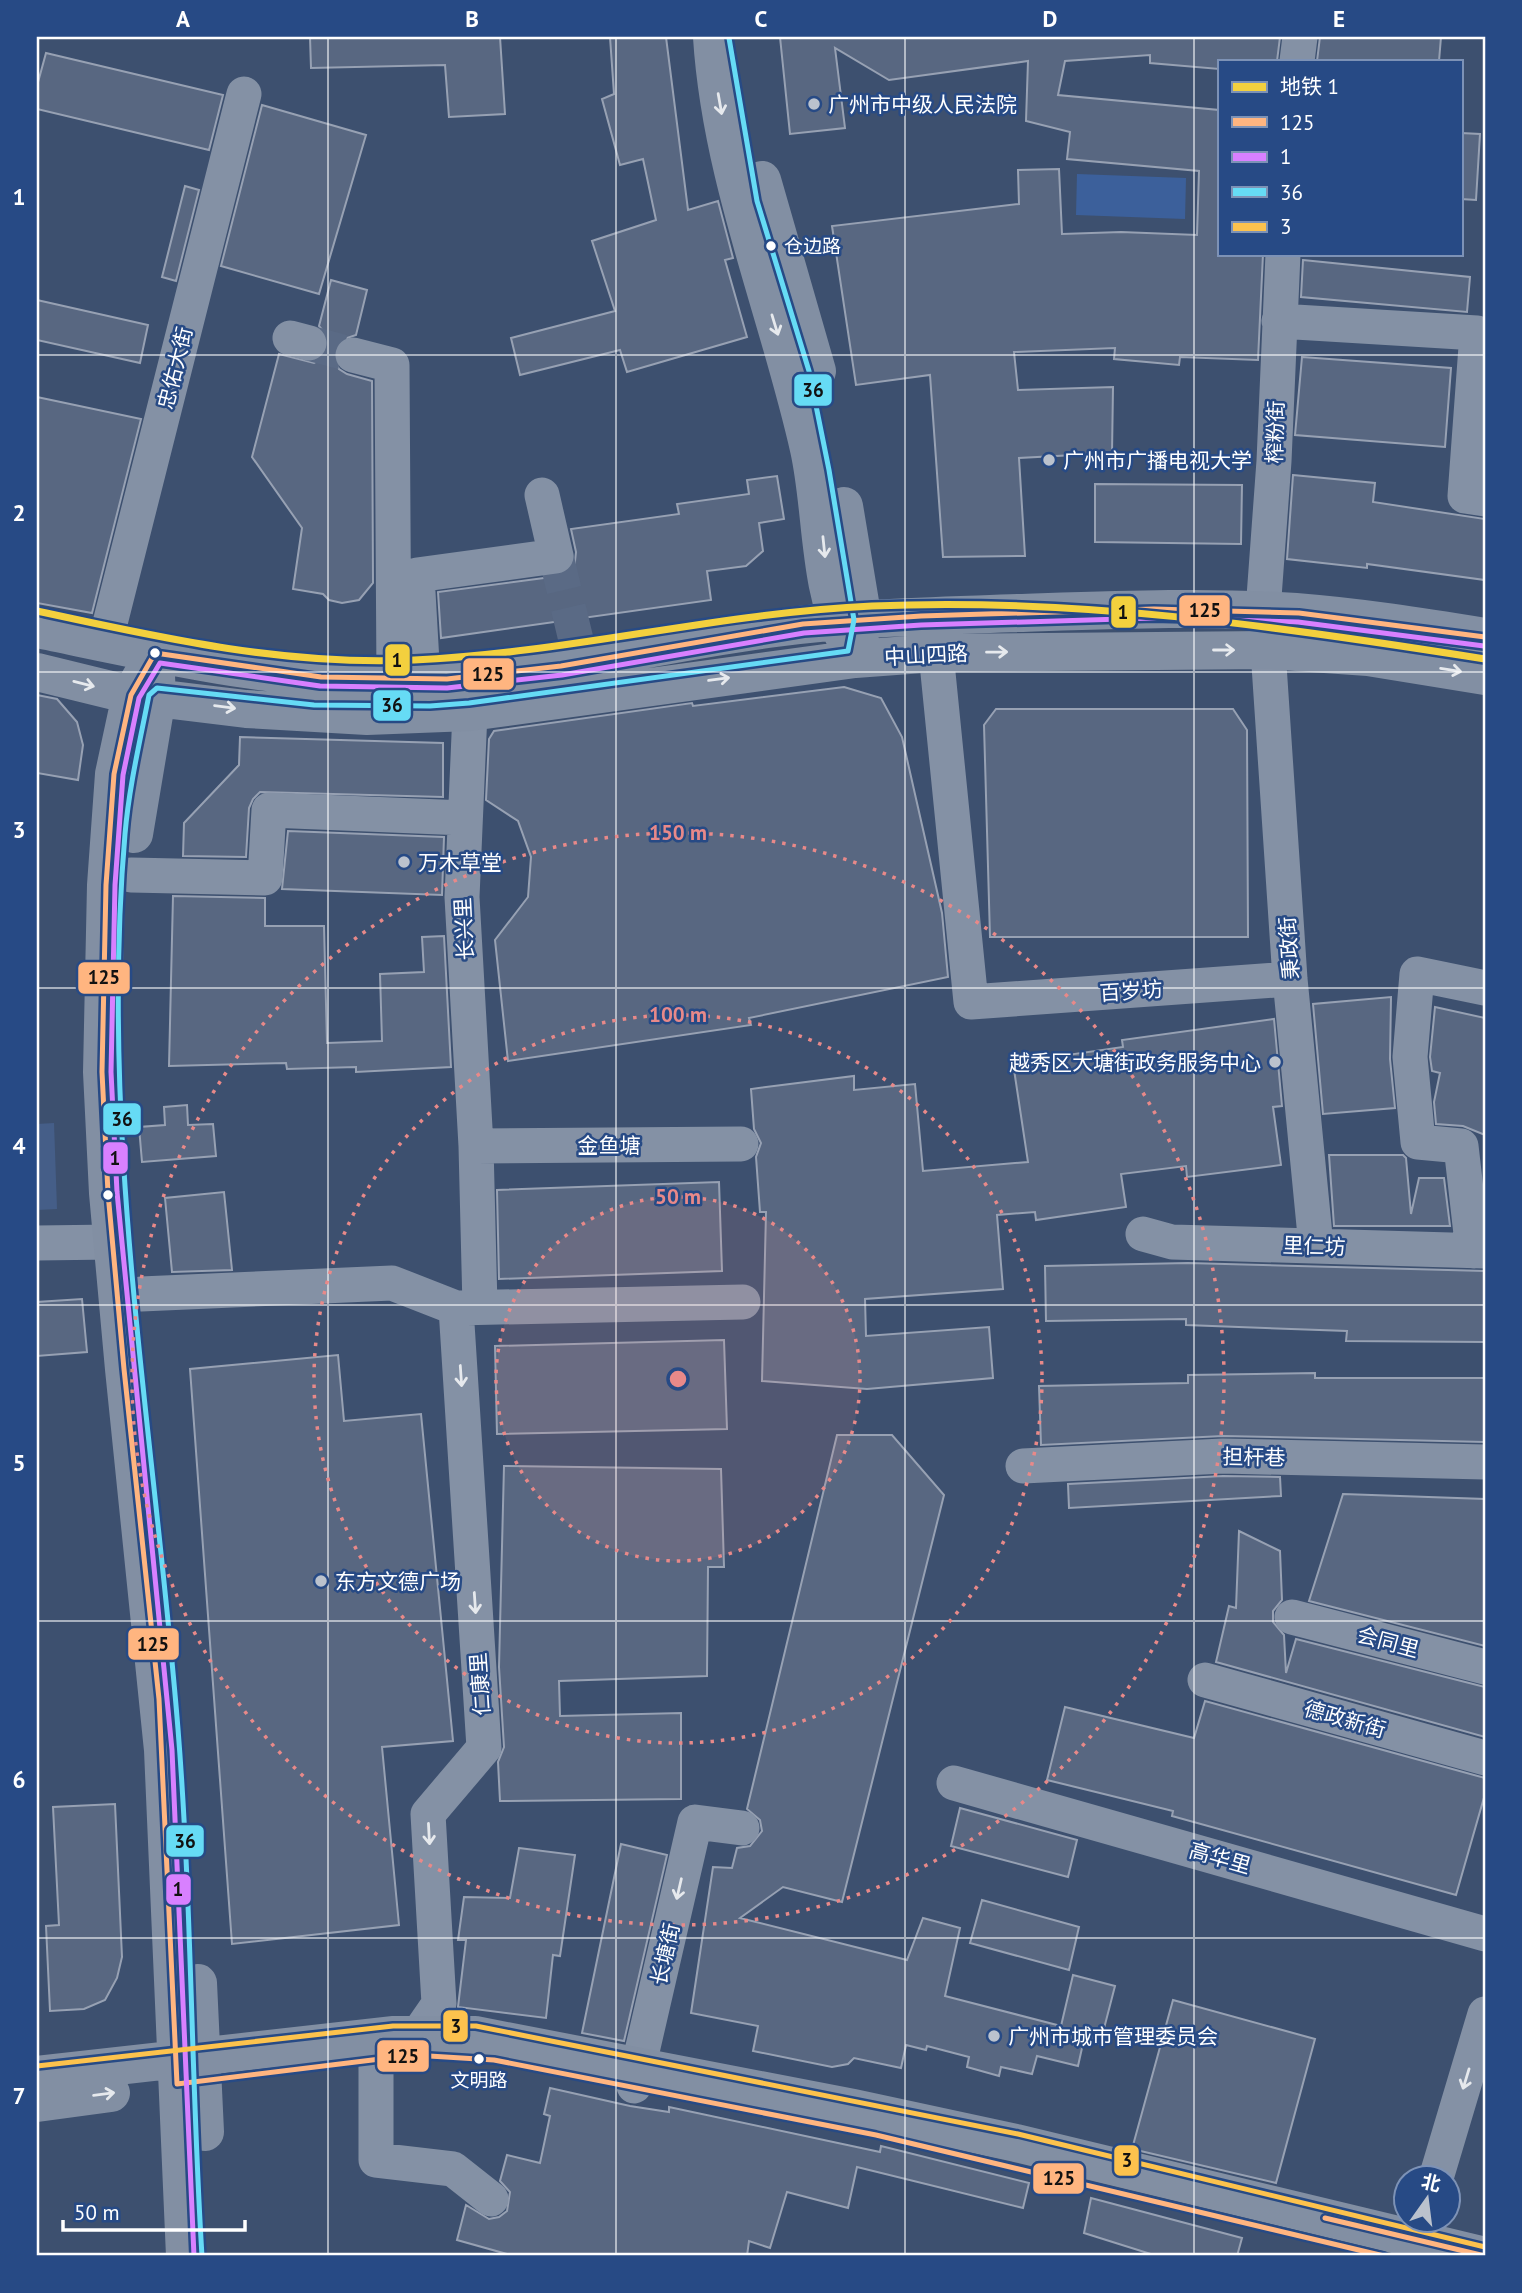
<svg xmlns="http://www.w3.org/2000/svg" width="1522" height="2293" font-family="'PT Sans','Noto Sans SC',sans-serif">
<style>
.green{fill:#3c609b}
.water{fill:#455e88}
.building{fill:#586781;stroke:#97a1b3;stroke-width:2}
.lines{fill:none;stroke-linecap:round;stroke-linejoin:round}
.minor-tunnel{stroke:#5a6a85;stroke-width:35;stroke-dasharray:35 18;stroke-linecap:butt}
.minor{stroke:#8491a5;stroke-width:35}
.major{stroke:#828fa3;stroke-width:38}
.bus-1-casing{stroke:#274a85;stroke-width:10}
.bus-2-casing{stroke:#274a85;stroke-width:10}
.bus-3-casing{stroke:#274a85;stroke-width:10}
.bus-4-casing{stroke:#274a85;stroke-width:10}
.bus-1{stroke:#ffb580;stroke-width:5}
.bus-2{stroke:#d880ff;stroke-width:5}
.bus-3{stroke:#66dbf5;stroke-width:5}
.bus-4{stroke:#fcc24d;stroke-width:5}
.metro-1-casing{stroke:#274a85;stroke-width:12}
.metro-1{stroke:#f3d03e;stroke-width:7}
.oneway{stroke:#e6e9ed}
.grid{fill:none;stroke:#fff;stroke-width:2;stroke-opacity:0.55}
.ring{fill:none;stroke:#e88989;stroke-width:3.5;stroke-dasharray:3.5 7}
.poi-dot{fill:#bbc2cd;stroke:#274a85;stroke-width:2.5}
.bus-dot{fill:#fff;stroke:#274a85;stroke-width:2.5}
.labels{text-anchor:middle;dominant-baseline:central;stroke-width:5;stroke-linejoin:round;paint-order:stroke}
.bus-label{font-size:19px;fill:#fff;stroke:#274a85;text-anchor:start}
.poi-label{font-size:21px;fill:#fff;stroke:#274a85;text-anchor:start}
.street-label{font-size:21px;fill:#fff;stroke:#274a85}
.centre{fill:#e88989;stroke:#274a85;stroke-width:3.5}
.ring-label{font-size:21px;text-anchor:middle;font-weight:bold;fill:#e88989;stroke:#274a85;stroke-width:5;stroke-linejoin:round;paint-order:stroke}
.line-badge{stroke:#274a85;stroke-width:2.5}
.pale-badge-label{font-size:19px;text-anchor:middle;font-weight:bold;fill:#111}
.neatline{fill:none;stroke:#fff;stroke-width:2.5}
.grid-label{font-size:23px;text-anchor:middle;font-weight:bold;fill:#fff}
</style>
<rect width="100%" height="100%" fill="#3d506f"/>
<path class="green" d="M 1077,174 L 1186,178 L 1185,219 L 1076,215 Z"/>
<path class="water" d="M 54,1123 L 57,1209 L 37,1210 L 37,1124 Z"/>
<path class="building" d="M 310,37 L 500,37 L 505,114 L 449,117 L 445,65 L 311,68 Z
M 610,37 L 666,37 L 688,210 L 718,201 L 733,258 L 725,260 L 747,337 L 627,372 L 620,350 L 520,375 L 511,338 L 615,311 L 592,241 L 656,220 L 643,159 L 620,165 L 602,99 L 614,94 Z
M 780,37 L 1280,37 L 1277,61 L 1219,61 L 1219,69 L 1150,63 L 1150,55 L 1065,61 L 1058,95 L 1219,110 L 1219,254 L 1263,254 L 1258,360 L 1180,357 L 1179,365 L 1114,359 L 1115,348 L 1014,352 L 1018,390 L 1113,387 L 1112,453 L 1019,458 L 1025,556 L 943,557 L 930,375 L 856,385 L 832,226 L 1019,204 L 1018,170 L 1059,169 L 1062,234 L 1121,232 L 1197,235 L 1199,171 L 1067,159 L 1070,132 L 1026,121 L 1028,61 L 889,80 L 835,48 L 845,128 L 790,134 Z
M 1320,37 L 1441,37 L 1439,61 L 1317,61 Z
M 46,53 L 223,95 L 209,150 L 37,109 L 37,86 Z
M 262,105 L 366,135 L 319,294 L 221,266 Z
M 1461,133 L 1480,134 L 1476,200 L 1461,199 Z
M 185,186 L 199,190 L 176,281 L 162,277 Z
M 1303,260 L 1470,277 L 1467,312 L 1301,297 Z
M 331,280 L 367,290 L 356,335 L 338,341 L 334,360 L 339,369 L 347,374 L 372,381 L 373,583 L 359,600 L 342,603 L 329,600 L 323,594 L 293,589 L 302,528 L 252,457 L 279,354 L 314,363 L 323,358 L 328,349 L 328,337 L 319,326 Z
M 37,300 L 148,325 L 140,363 L 37,340 Z
M 1302,357 L 1451,368 L 1445,447 L 1295,435 Z
M 37,397 L 141,419 L 92,613 L 37,603 Z
M 1293,475 L 1375,483 L 1373,502 L 1485,519 L 1485,580 L 1367,564 L 1367,568 L 1287,559 Z
M 777,476 L 784,519 L 759,523 L 763,551 L 746,566 L 707,571 L 711,600 L 441,638 L 438,592 L 559,576 L 574,570 L 576,552 L 571,529 L 679,514 L 677,504 L 749,494 L 747,480 Z
M 1095,484 L 1242,485 L 1241,544 L 1095,542 Z
M 844,687 L 881,698 L 902,737 L 942,913 L 948,977 L 749,1018 L 751,1025 L 508,1061 L 495,940 L 528,897 L 531,857 L 518,821 L 486,800 L 489,739 L 494,731 L 692,703 L 693,706 Z
M 37,695 L 57,699 L 77,722 L 83,745 L 78,780 L 37,773 Z
M 996,709 L 1233,709 L 1247,730 L 1248,937 L 990,937 L 984,725 Z
M 240,737 L 443,743 L 443,797 L 260,792 L 253,799 L 249,808 L 246,857 L 183,856 L 184,823 L 239,765 Z
M 288,831 L 444,837 L 442,895 L 282,889 Z
M 173,896 L 265,898 L 265,926 L 324,926 L 327,1043 L 382,1041 L 380,974 L 424,972 L 422,937 L 444,936 L 451,1067 L 356,1072 L 356,1067 L 287,1069 L 286,1063 L 169,1066 Z
M 1391,997 L 1390,1059 L 1395,1108 L 1323,1114 L 1313,1004 Z
M 1435,1007 L 1485,1018 L 1485,1135 L 1463,1126 L 1436,1124 L 1434,1102 L 1440,1073 L 1432,1071 L 1430,1057 Z
M 1274,1019 L 1282,1106 L 1273,1107 L 1281,1165 L 1187,1177 L 1186,1166 L 1121,1174 L 1126,1207 L 1036,1220 L 1035,1212 L 997,1215 L 1003,1289 L 865,1299 L 866,1336 L 989,1327 L 993,1378 L 867,1389 L 762,1381 L 766,1212 L 760,1212 L 756,1157 L 761,1143 L 754,1129 L 751,1089 L 854,1076 L 854,1090 L 915,1084 L 923,1171 L 1028,1162 L 1013,1063 L 1123,1047 L 1122,1040 Z
M 187,1105 L 188,1125 L 213,1124 L 216,1156 L 142,1162 L 139,1127 L 165,1125 L 164,1107 Z
M 1329,1155 L 1403,1155 L 1406,1158 L 1411,1214 L 1419,1178 L 1444,1178 L 1450,1226 L 1334,1226 Z
M 719,1182 L 722,1271 L 499,1279 L 497,1190 Z
M 224,1192 L 232,1270 L 172,1272 L 165,1198 Z
M 1188,1263 L 1485,1271 L 1485,1342 L 1346,1341 L 1347,1331 L 1186,1325 L 1186,1319 L 1046,1321 L 1045,1266 Z
M 82,1299 L 87,1352 L 37,1356 L 37,1302 Z
M 724,1340 L 727,1429 L 497,1434 L 495,1346 Z
M 338,1355 L 344,1421 L 421,1414 L 453,1741 L 382,1747 L 399,1925 L 232,1944 L 190,1369 Z
M 1315,1373 L 1315,1378 L 1485,1378 L 1485,1442 L 1223,1436 L 1041,1445 L 1039,1386 L 1188,1383 L 1188,1375 Z
M 837,1435 L 892,1435 L 944,1495 L 842,1902 L 783,1887 L 740,1918 L 907,1960 L 923,1918 L 960,1928 L 945,1996 L 1061,2026 L 1073,1975 L 1115,1986 L 1100,2044 L 1084,2039 L 1078,2066 L 1037,2056 L 1032,2074 L 1001,2067 L 999,2076 L 967,2067 L 969,2057 L 927,2046 L 926,2050 L 906,2045 L 901,2068 L 854,2058 L 848,2064 L 832,2067 L 753,2051 L 758,2026 L 691,2013 L 713,1867 L 732,1868 L 737,1848 L 750,1846 L 762,1831 L 760,1820 L 747,1809 Z
M 504,1466 L 721,1469 L 724,1567 L 708,1567 L 707,1676 L 559,1681 L 560,1716 L 681,1713 L 681,1799 L 500,1801 L 498,1762 L 504,1747 L 499,1667 Z
M 1223,1476 L 1280,1477 L 1281,1496 L 1069,1508 L 1068,1484 Z
M 1343,1494 L 1485,1499 L 1485,1646 L 1309,1601 Z
M 1239,1531 L 1280,1551 L 1282,1600 L 1273,1611 L 1273,1622 L 1284,1635 L 1286,1673 L 1296,1639 L 1485,1687 L 1485,1737 L 1216,1662 L 1229,1606 L 1236,1608 Z
M 1205,1701 L 1485,1778 L 1485,1794 L 1456,1895 L 1172,1816 L 1173,1811 L 1047,1780 L 1065,1707 L 1194,1738 Z
M 115,1804 L 122,1957 L 117,1978 L 105,2000 L 84,2009 L 50,2011 L 46,1926 L 59,1925 L 53,1807 Z
M 960,1808 L 1077,1840 L 1068,1877 L 951,1846 Z
M 621,1844 L 667,1855 L 624,2041 L 582,2033 Z
M 519,1848 L 575,1855 L 560,1956 L 553,1955 L 546,2018 L 458,2007 L 466,1940 L 458,1940 L 464,1897 L 510,1898 Z
M 982,1900 L 1079,1927 L 1069,1970 L 970,1943 Z
M 1173,2000 L 1315,2039 L 1276,2183 L 1132,2149 Z
M 550,2088 L 630,2106 L 669,2112 L 669,2107 L 880,2152 L 881,2146 L 1029,2183 L 1023,2208 L 857,2167 L 848,2208 L 787,2192 L 770,2248 L 749,2241 L 747,2256 L 514,2256 L 457,2240 L 466,2205 L 489,2219 L 499,2217 L 507,2211 L 510,2192 L 500,2181 L 507,2155 L 540,2163 L 550,2116 L 544,2114 Z
M 1091,2198 L 1242,2238 L 1237,2256 L 1157,2256 L 1084,2233 Z"/>
<g class="lines">
<path class="minor-tunnel" d="M 309,343 L 353,355
M 556,556 L 581,661"/>
<path class="minor" d="M 1297,61 L 1300,37
M 1279,321 L 1477,333 L 1465,496 L 1485,499
M 290,338 L 309,343
M 353,355 L 392,365 L 394,681
M 1263,611 L 1274,461 L 1283,254
M 105,643 L 244,94
M 1268,650 L 1290,979 L 1316,1246
M 936,653 L 971,1002 L 1290,979
M 423,680 L 417,575 L 556,556 L 542,495
M 470,712 L 462,897 L 476,1146 L 480,1307
M 131,875 L 265,878 L 269,810 L 465,818
M 476,1146 L 741,1144
M 1143,1234 L 1172,1242 L 1485,1251
M 37,1243 L 113,1242
M 1473,1251 L 1461,1146 L 1418,1142 L 1410,1057 L 1417,974 L 1485,988
M 141,1294 L 392,1283 L 456,1308 L 743,1302
M 1023,1466 L 1223,1456 L 1485,1462
M 1292,1617 L 1485,1667
M 1205,1680 L 1485,1758
M 954,1783 L 1485,1934
M 419,2033 L 439,2004 L 428,1814 L 484,1748 L 456,1308
M 376,2059 L 376,2160 L 453,2169 L 491,2199
M 634,2086 L 695,1822 L 742,1828
M 1436,2178 L 1485,2014"/>
<path class="major" d="M 712,37 C 721,179 778,311 809,449 C 823,512 817,586 848,645
M 762,180 L 817,371
M 844,506 L 863,620 L 858,643
M 37,629 C 154,653 271,681 392,681 C 522,681 647,644 776,628 C 856,617 937,616 1018,613 C 1110,610 1204,606 1296,612 C 1360,617 1423,627 1485,637
M 155,653 L 131,695 L 114,774 L 106,885 L 102,1072 L 108,1193 L 124,1369 L 163,1750 L 185,2256
M 37,672 L 131,695 L 246,709 L 367,716 L 470,712 L 855,659 L 936,653 L 1268,650 L 1368,657 L 1485,676
M 134,834 L 157,697 L 155,655
M 198,1983 L 205,2132
M 37,2075 L 394,2035 L 475,2035 L 853,2108 L 1016,2143 L 1485,2256
M 37,2103 L 111,2093"/>
<g class="bus-1-casing">
<path id="bus-1" d="M 1325,2218 L 1485,2256
M 1384,2256 L 876,2135 L 494,2060 L 413,2055 L 177,2084 L 159,1699 L 124,1369 L 108,1193 L 102,1072 L 106,885 L 114,774 L 131,695 L 155,653 L 321,677 L 447,679 L 561,666 L 803,624 L 921,616 L 1154,609 L 1299,613 L 1485,637"/>
</g>
<g class="bus-2-casing">
<path id="bus-2" d="M 194,2256 L 172,1750 L 117,1192 L 111,1072 L 115,885 L 123,775 L 139,698 L 160,663 L 320,686 L 447,688 L 562,675 L 804,633 L 921,625 L 1154,618 L 1298,622 L 1484,646"/>
</g>
<g class="bus-3-casing">
<path id="bus-3" d="M 202,2256 C 191,2081 192,1904 178,1729 C 154,1431 99,1135 125,834 C 129,787 140,741 149,695 L 157,688 L 314,705 L 430,706 L 469,703 L 848,651 L 854,620 L 829,470 L 809,371 L 757,201 L 729,38"/>
</g>
<g class="bus-4-casing">
<path id="bus-4" d="M 37,2066 L 393,2026 L 476,2026 L 1018,2134 L 1485,2247"/>
</g>
<use href="#bus-1" class="bus-1"/>
<use href="#bus-2" class="bus-2"/>
<use href="#bus-3" class="bus-3"/>
<use href="#bus-4" class="bus-4"/>
<g class="metro-1-casing">
<path id="metro-1" d="M 37,611 C 161,638 286,666 414,660 C 568,653 718,613 872,606 C 1078,597 1283,627 1485,659"/>
</g>
<use href="#metro-1" class="metro-1"/>
</g>
<defs><path id="oneway-shaft" d="M-6 0H5M1.5-3L5.5 0L1.5 3" fill="none" stroke-width="1.6" stroke-linecap="round" stroke-linejoin="round" transform="scale(1.75)"/></defs>
<g class="oneway">
<use href="#oneway-shaft" transform="translate(720 104) rotate(80)"/>
<use href="#oneway-shaft" transform="translate(775 325) rotate(73)"/>
<use href="#oneway-shaft" transform="translate(824 547) rotate(84)"/>
<use href="#oneway-shaft" transform="translate(1224 650)"/>
<use href="#oneway-shaft" transform="translate(997 652) rotate(-1)"/>
<use href="#oneway-shaft" transform="translate(1451 670) rotate(9)"/>
<use href="#oneway-shaft" transform="translate(719 679) rotate(-8)"/>
<use href="#oneway-shaft" transform="translate(84 684) rotate(14)"/>
<use href="#oneway-shaft" transform="translate(225 707) rotate(7)"/>
<use href="#oneway-shaft" transform="translate(461 1376) rotate(86)"/>
<use href="#oneway-shaft" transform="translate(475 1603) rotate(86)"/>
<use href="#oneway-shaft" transform="translate(429 1834) rotate(87)"/>
<use href="#oneway-shaft" transform="translate(679 1889) rotate(103)"/>
<use href="#oneway-shaft" transform="translate(1466 2079) rotate(107)"/>
<use href="#oneway-shaft" transform="translate(104 2094) rotate(-7)"/>
</g>
<path class="grid" d="M 328,37 L 328,2256M 616,37 L 616,2256M 905,37 L 905,2256M 1194,37 L 1194,2256M 37,355 L 1485,355M 37,672 L 1485,672M 37,988 L 1485,988M 37,1305 L 1485,1305M 37,1621 L 1485,1621M 37,1938 L 1485,1938"/>
<circle cx="678" cy="1379" r="182" fill="#e88989" fill-opacity=".12"/>
<g class="ring">
<circle cx="678" cy="1379" r="182"/>
<circle cx="678" cy="1379" r="364"/>
<circle cx="678" cy="1379" r="546"/>
</g>
<g class="poi-dot">
<circle cx="814" cy="104" r="7"/>
<circle cx="1049" cy="460" r="7"/>
<circle cx="404" cy="862" r="7"/>
<circle cx="1275" cy="1062" r="7"/>
<circle cx="321" cy="1581" r="7"/>
<circle cx="994" cy="2036" r="7"/>
</g>
<g class="bus-dot">
<circle cx="771" cy="246" r="6"/>
<circle cx="155" cy="653" r="6"/>
<circle cx="108" cy="1195" r="6"/>
<circle cx="479" cy="2059" r="6"/>
</g>
<g class="labels">
<g class="bus-label">
<text x="784" y="246">仓边路</text>
<text x="479" y="2080" text-anchor="middle">文明路</text>
</g>
<g class="poi-label">
<text x="828" y="104">广州市中级人民法院</text>
<text x="1063" y="460">广州市广播电视大学</text>
<text x="418" y="862">万木草堂</text>
<text x="1261" y="1062" text-anchor="end">越秀区大塘街政务服务中心</text>
<text x="335" y="1581">东方文德广场</text>
<text x="1008" y="2036">广州市城市管理委员会</text>
</g>
<g class="street-label">
<text transform="translate(175 368) rotate(-76)">忠佑大街</text>
<text transform="translate(1275 432) rotate(-88)">榨粉街</text>
<text transform="translate(926 655) rotate(-3)">中山四路</text>
<text transform="translate(464 929) rotate(-93)">长兴里</text>
<text transform="translate(1289 948) rotate(-94)">秉政街</text>
<text transform="translate(1131 991) rotate(-4)">百岁坊</text>
<text x="609" y="1145">金鱼塘</text>
<text transform="translate(1314 1246) rotate(2)">里仁坊</text>
<text transform="translate(1254 1457) rotate(1)">担杆巷</text>
<text transform="translate(1388 1642) rotate(15)">会同里</text>
<text transform="translate(480 1684) rotate(-94)">仁康里</text>
<text transform="translate(1345 1719) rotate(16)">德政新街</text>
<text transform="translate(1220 1858) rotate(16)">高华里</text>
<text transform="translate(665 1954) rotate(-77)">长塘街</text>
</g>
</g>
<circle cx="678" cy="1379" r="10" class="centre"/>
<g class="ring-label">
<text x="678" y="840">150 m</text>
<text x="678" y="1022">100 m</text>
<text x="678" y="1204">50 m</text>
</g>
<g class="line-badge">
<rect x="793" y="373" width="40" height="34" rx="7" fill="#66dbf5"/>
<rect x="1178" y="594" width="53" height="33" rx="7" fill="#ffb580"/>
<rect x="1110" y="595" width="27" height="34" rx="7" fill="#f3d03e"/>
<rect x="384" y="643" width="27" height="34" rx="7" fill="#f3d03e"/>
<rect x="462" y="657" width="53" height="34" rx="7" fill="#ffb580"/>
<rect x="372" y="689" width="40" height="33" rx="7" fill="#66dbf5"/>
<rect x="77" y="961" width="54" height="34" rx="7" fill="#ffb580"/>
<rect x="102" y="1102" width="40" height="34" rx="7" fill="#66dbf5"/>
<rect x="102" y="1141" width="27" height="34" rx="7" fill="#d880ff"/>
<rect x="127" y="1627" width="53" height="34" rx="7" fill="#ffb580"/>
<rect x="165" y="1824" width="40" height="34" rx="7" fill="#66dbf5"/>
<rect x="165" y="1873" width="27" height="33" rx="7" fill="#d880ff"/>
<rect x="442" y="2009" width="27" height="34" rx="7" fill="#fcc24d"/>
<rect x="376" y="2039" width="54" height="34" rx="7" fill="#ffb580"/>
<rect x="1113" y="2144" width="27" height="33" rx="7" fill="#fcc24d"/>
<rect x="1032" y="2162" width="53" height="33" rx="7" fill="#ffb580"/>
</g>
<g class="pale-badge-label">
<text x="813" y="397">36</text>
<text x="1205" y="617">125</text>
<text x="1123" y="619">1</text>
<text x="397" y="667">1</text>
<text x="488" y="681">125</text>
<text x="392" y="712">36</text>
<text x="104" y="984">125</text>
<text x="122" y="1126">36</text>
<text x="115" y="1165">1</text>
<text x="153" y="1651">125</text>
<text x="185" y="1848">36</text>
<text x="178" y="1896">1</text>
<text x="456" y="2033">3</text>
<text x="403" y="2063">125</text>
<text x="1127" y="2167">3</text>
<text x="1059" y="2185">125</text>
</g>
<rect width="1522" height="2293" fill="none" stroke="#274a85" stroke-width="77"/>
<rect x="1218" y="60" width="245" height="196" fill="#274a85" stroke="#7d92b6" stroke-width="2"/>
<rect x="1232" y="82" width="35" height="10" fill="#f3d03e" stroke="#7d92b6" stroke-width="2"/>
<text x="1280" y="94" font-size="21" fill="#ffffff">地铁 1</text>
<rect x="1232" y="117" width="35" height="10" fill="#ffb580" stroke="#7d92b6" stroke-width="2"/>
<text x="1280" y="130" font-size="21" fill="#ffffff">125</text>
<rect x="1232" y="152" width="35" height="10" fill="#d880ff" stroke="#7d92b6" stroke-width="2"/>
<text x="1280" y="164" font-size="21" fill="#ffffff">1</text>
<rect x="1232" y="187" width="35" height="10" fill="#66dbf5" stroke="#7d92b6" stroke-width="2"/>
<text x="1280" y="200" font-size="21" fill="#ffffff">36</text>
<rect x="1232" y="222" width="35" height="10" fill="#fcc24d" stroke="#7d92b6" stroke-width="2"/>
<text x="1280" y="234" font-size="21" fill="#ffffff">3</text>
<g transform="translate(1427 2199) rotate(14)"><circle r="33" fill="#274a85" stroke="#7d92b6" stroke-width="2"/>
<path d="M0-5L12 26L0 18L-12 26Z" fill="#bbc2cd"/>
<text y="-10" font-size="19" font-weight="bold" text-anchor="middle" fill="#ffffff">北</text>
</g>
<path d="M63 2220v10h182v-10" fill="none" stroke="#ffffff" stroke-width="3.5"/>
<text x="74" y="2220" font-size="21" fill="#ffffff" stroke="#274a85" stroke-width="5" paint-order="stroke">50 m</text>
<rect x="38" y="38" width="1446" height="2216" class="neatline"/>
<g class="grid-label">
<text x="183" y="27">A</text>
<text x="472" y="27">B</text>
<text x="761" y="27">C</text>
<text x="1050" y="27">D</text>
<text x="1339" y="27">E</text>
<text x="19" y="205">1</text>
<text x="19" y="521">2</text>
<text x="19" y="838">3</text>
<text x="19" y="1154">4</text>
<text x="19" y="1471">5</text>
<text x="19" y="1788">6</text>
<text x="19" y="2104">7</text>
</g>
</svg>
